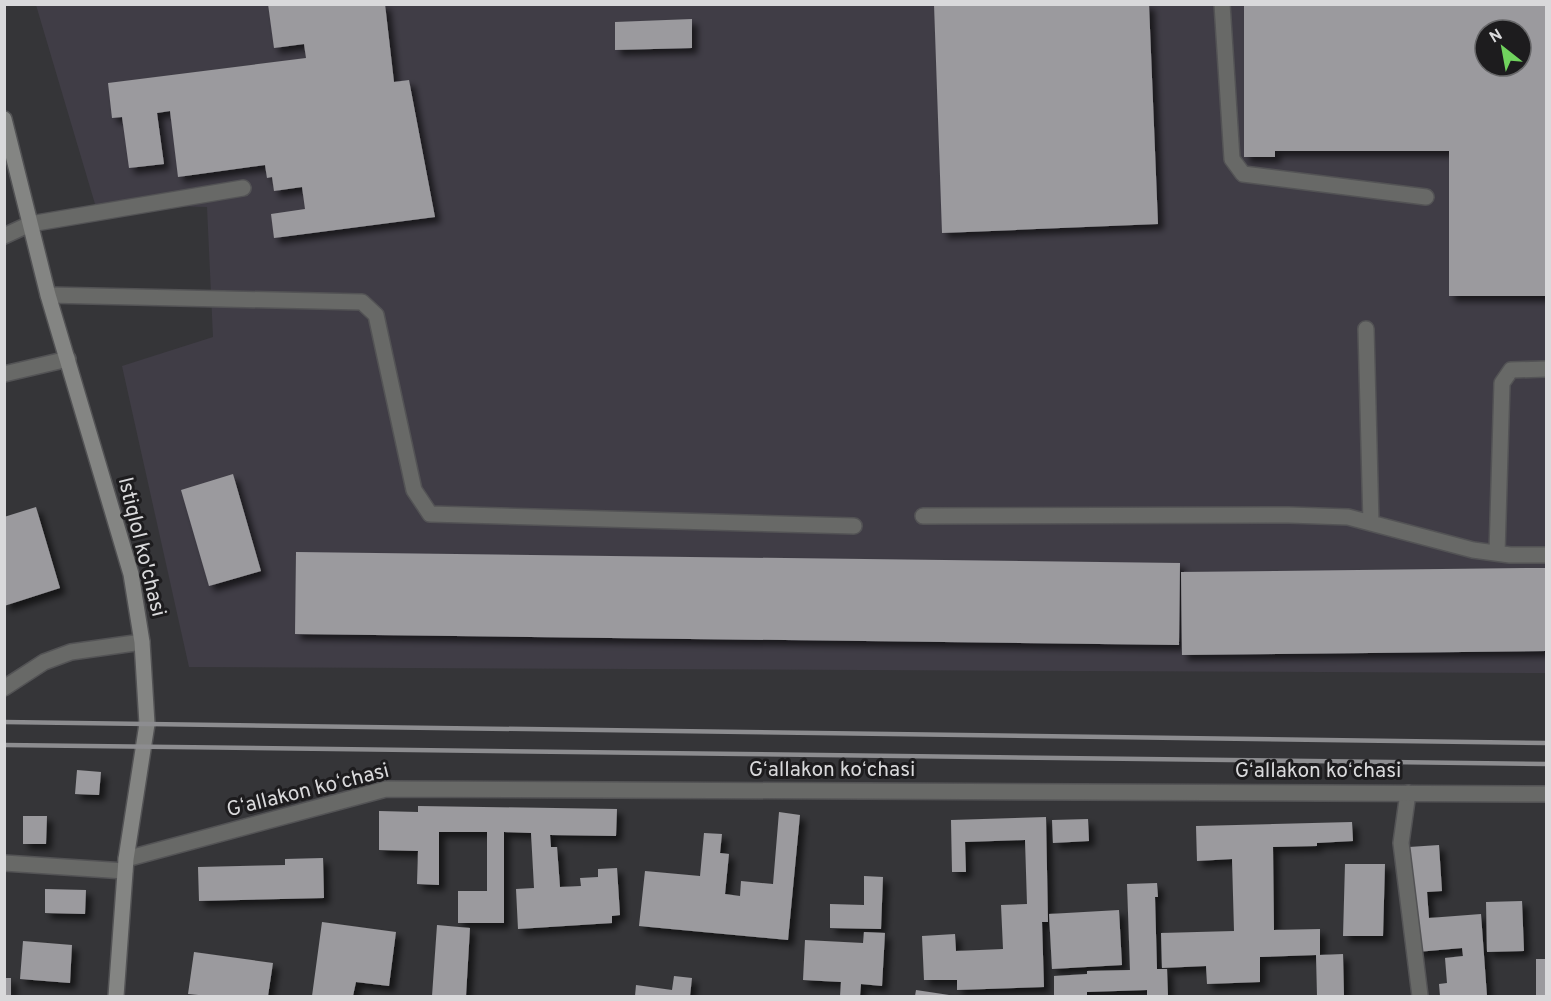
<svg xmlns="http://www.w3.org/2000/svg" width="1551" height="1001" font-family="Overpass,sans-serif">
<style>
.built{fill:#403d46;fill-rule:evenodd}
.building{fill:#9b9a9e;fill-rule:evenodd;filter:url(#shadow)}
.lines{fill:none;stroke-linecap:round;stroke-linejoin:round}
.lane-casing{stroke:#535355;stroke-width:18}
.street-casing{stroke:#535355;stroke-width:18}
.secondary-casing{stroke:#535355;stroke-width:18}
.lane{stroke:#686967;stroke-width:15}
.street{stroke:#686967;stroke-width:15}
.secondary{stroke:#848583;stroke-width:15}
.rail{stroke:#8d8d90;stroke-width:4.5}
.labels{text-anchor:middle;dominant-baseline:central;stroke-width:6;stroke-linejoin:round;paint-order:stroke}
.street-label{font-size:21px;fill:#d9d9db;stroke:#1d1c1e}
</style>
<defs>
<filter id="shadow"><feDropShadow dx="5.5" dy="5.5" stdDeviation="3" flood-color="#0009"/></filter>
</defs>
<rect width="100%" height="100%" fill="#353538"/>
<path class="built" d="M 36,5 L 1546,5 L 1546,673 L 189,667 L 122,366 L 213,337 L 207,207 L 95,204 ZM 1485,30 L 1521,30 L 1521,66 L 1485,66 Z"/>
<path class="building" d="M 268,4 L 385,4 L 394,82 L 409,80 L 435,217 L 274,238 L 271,214 L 305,209 L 302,187 L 274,191 L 272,177 L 267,178 L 265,165 L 178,177 L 170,111 L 157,113 L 164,164 L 129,168 L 122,117 L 112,118 L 108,83 L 306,58 L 304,44 L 274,48 Z
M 934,4 L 1149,4 L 1158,224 L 942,233 Z
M 1244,4 L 1546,4 L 1546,296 L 1449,296 L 1449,151 L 1275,151 L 1275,157 L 1244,157 ZM 1485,30 L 1521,30 L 1521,66 L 1485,66 Z
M 692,19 L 692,48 L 615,50 L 615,22 Z
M 233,474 L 261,571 L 209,586 L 181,490 Z
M 36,507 L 60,588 L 4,606 L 4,517 Z
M 296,552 L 1180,563 L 1179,645 L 295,634 Z
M 1526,568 L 1546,568 L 1546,651 L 1182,655 L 1181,572 Z
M 77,770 L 101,772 L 99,795 L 75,794 Z
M 418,806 L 617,809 L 616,836 L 550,835 L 551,847 L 557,847 L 560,887 L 581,886 L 580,878 L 598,877 L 598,869 L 617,868 L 620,915 L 612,916 L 612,923 L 518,929 L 516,889 L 534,888 L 531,833 L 504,832 L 504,923 L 458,923 L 458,891 L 487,891 L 487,832 L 439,832 L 439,885 L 417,884 L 418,851 L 379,850 L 379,811 L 418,812 Z
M 779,812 L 800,815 L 788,940 L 639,926 L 645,871 L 700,876 L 704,833 L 722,834 L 720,853 L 729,854 L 725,894 L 740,896 L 741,881 L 773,884 Z
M 23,816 L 47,816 L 46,844 L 23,844 Z
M 1046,817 L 1048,922 L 1042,922 L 1044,987 L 957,990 L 957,980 L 924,980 L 922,936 L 955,934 L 956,951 L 1003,949 L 1001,905 L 1027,904 L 1025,840 L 965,842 L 966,872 L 952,872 L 951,820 Z
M 1088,819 L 1089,841 L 1053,843 L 1052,820 Z
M 1352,822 L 1353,841 L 1317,843 L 1317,846 L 1273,847 L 1274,930 L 1320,929 L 1320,955 L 1343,954 L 1344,996 L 1317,996 L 1316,955 L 1260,957 L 1260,982 L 1207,984 L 1206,966 L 1162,968 L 1161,933 L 1234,931 L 1232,859 L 1197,861 L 1196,826 Z
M 1439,845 L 1442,891 L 1427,892 L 1429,918 L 1481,914 L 1487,996 L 1440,996 L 1439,984 L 1447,983 L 1445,958 L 1463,956 L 1462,948 L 1417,952 L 1409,847 Z
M 323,858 L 324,898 L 199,901 L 198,867 L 285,865 L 285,859 Z
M 1345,864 L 1385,864 L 1383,936 L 1343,936 Z
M 864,876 L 883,877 L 881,929 L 830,928 L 830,904 L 864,905 Z
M 1157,883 L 1158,897 L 1155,897 L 1157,969 L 1167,969 L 1168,996 L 1147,996 L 1147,990 L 1087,992 L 1087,996 L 1054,996 L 1054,976 L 1087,974 L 1087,971 L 1130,970 L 1127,884 Z
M 45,889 L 86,890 L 85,914 L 45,913 Z
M 1522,901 L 1524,951 L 1487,952 L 1486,902 Z
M 1119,910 L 1122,965 L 1052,969 L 1049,914 Z
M 322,922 L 396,932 L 389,986 L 356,982 L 353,996 L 312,996 Z
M 437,925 L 470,928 L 466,996 L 432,996 Z
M 864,932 L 885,933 L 882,986 L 861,984 L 860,996 L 840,996 L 841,982 L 803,980 L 805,940 L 863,943 Z
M 23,941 L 72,945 L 70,983 L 20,979 Z
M 194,952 L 273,963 L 268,996 L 209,996 L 188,994 Z
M 1536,959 L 1546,959 L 1546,996 L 1536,996 Z
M 674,976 L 692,978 L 690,996 L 635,996 L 636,985 L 672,990 Z
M 4,978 L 11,978 L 11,996 L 4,996 Z
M 916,990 L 949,995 L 949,996 L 915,996 Z"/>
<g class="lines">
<g class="lane-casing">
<path id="lane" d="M 1222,4 L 1232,159 L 1243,174 L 1426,197
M 4,236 L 30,224 L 243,188
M 48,295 L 362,302 L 376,315 L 414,490 L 430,514 L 854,526
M 1366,329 L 1371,523
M 4,374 L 68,359
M 923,516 L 1289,515 L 1348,517 L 1473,550 L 1510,555 L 1546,555
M 1497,553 L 1502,383 L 1511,370 L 1546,369
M 4,688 L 44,662 L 71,652 L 142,642
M 1408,793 L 1401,843 L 1420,996
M 4,863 L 125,871"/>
</g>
<g class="street-casing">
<path id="street" d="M 126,859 L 386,789 L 1546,794"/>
</g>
<g class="secondary-casing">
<path id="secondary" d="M 4,119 L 48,295 L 131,574 L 142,642 L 147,724 L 126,859 L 116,996"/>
</g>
<use href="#lane" class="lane"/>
<use href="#street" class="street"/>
<use href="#secondary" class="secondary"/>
<path class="rail" d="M 4,722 L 1546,743
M 4,745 L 1546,764"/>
</g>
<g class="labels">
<g class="street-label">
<text transform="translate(141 547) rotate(76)">Istiqlol ko'chasi</text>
<text x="832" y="770">Gʻallakon koʻchasi</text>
<text x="1318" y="771">Gʻallakon koʻchasi</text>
<text transform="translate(308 791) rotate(-14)">Gʻallakon koʻchasi</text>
</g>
</g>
<rect width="1551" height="1001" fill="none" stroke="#d9d9db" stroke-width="12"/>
<g transform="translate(1503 48) rotate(329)"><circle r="28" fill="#1d1c1e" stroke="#68686a" stroke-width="1.5"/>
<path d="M0-4.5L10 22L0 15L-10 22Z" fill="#71d35e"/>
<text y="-9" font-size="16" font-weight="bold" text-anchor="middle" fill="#d9d9db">N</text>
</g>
</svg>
